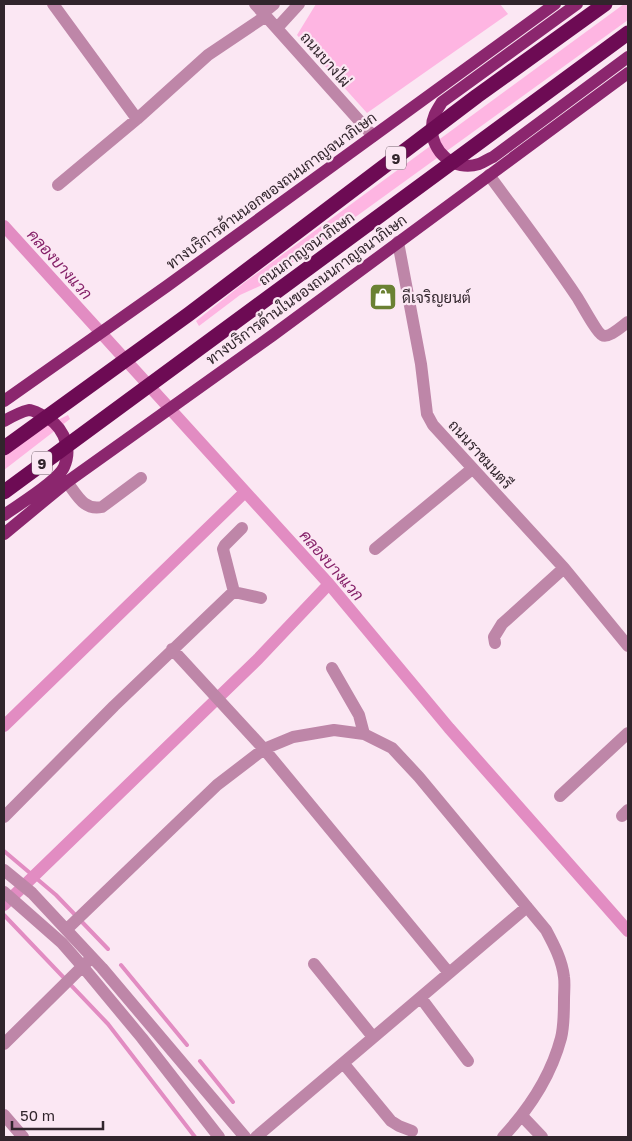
<svg xmlns="http://www.w3.org/2000/svg" width="632" height="1141" font-family="'Golos Text',Sarabun,sans-serif">
<style>
.green{fill:#feb5e2}
.lines{fill:none;stroke-linecap:round;stroke-linejoin:round}
.stream{stroke:#e28cc2;stroke-width:4}
.canal{stroke:#e28cc2;stroke-width:12}
.minor{stroke:#be86a8;stroke-width:12}
.major{stroke:#8b266e;stroke-width:12}
.highway{stroke:#6d0b54;stroke-width:15}
.labels{text-anchor:middle;dominant-baseline:central;stroke-width:4.5;stroke-linejoin:round;paint-order:stroke}
.shield{fill:#fbe7f3;stroke:#6e5f68;stroke-width:1}
.shield-label{font-size:14px;font-weight:bold;fill:#31252c}
.street-label{font-size:15px;fill:#31252c;stroke:#fbe7f3}
.poi-label{font-size:15px;fill:#31252c;stroke:#fbe7f3;text-anchor:start}
.water-label{font-size:16px;font-style:italic;fill:#862269;stroke:#fbe7f3}
</style>
<rect width="100%" height="100%" fill="#fbe7f3"/>
<path class="green" d="M 316,4 L 500,4 L 508,14 L 367,113 L 297,35 Z
M 624,4 L 628,4 L 628,20 L 260,286 L 240,295 L 199,326 L 196,321 L 245,282 Z
M 68,415 L 70,419 L 4,470 L 4,455 L 37,430 Z"/>
<g class="lines">
<path class="stream" d="M 4,851 L 56,895 L 108,949
M 4,915 L 108,1024 L 195,1137
M 121,965 L 187,1045
M 200,1061 L 233,1102"/>
<path class="canal" d="M 4,226 L 329,584 L 449,728 L 628,931
M 4,726 L 245,492
M 4,905 L 258,659 L 329,584"/>
<path class="minor" d="M 53,4 L 137,119
M 255,4 L 373,136
M 263,13 L 274,4
M 277,28 L 299,4
M 489,175 C 519,216 549,255 577,297 C 581,303 597,333 602,335 C 609,339 623,325 628,322
M 58,185 L 137,119 L 208,55 L 266,16
M 398,242 L 421,364 L 427,414 L 433,425 L 564,568 L 628,646
M 67,482 C 77,495 84,511 102,507 L 141,478
M 375,549 L 472,469
M 234,592 L 223,549 L 225,545 L 242,528
M 495,643 L 494,637 L 502,624 L 564,568
M 172,649 L 264,749 L 449,973
M 332,668 L 359,715 L 364,734
M 560,796 L 628,733
M 622,816 L 628,810
M 4,817 L 114,706 L 230,595 L 234,592 L 261,598
M 4,870 L 32,893 L 102,968 L 245,1137
M 4,892 L 62,943 L 83,967 L 142,1038 L 219,1137
M 67,929 L 217,785 L 264,749 L 293,737 L 334,730 L 364,734 L 392,748 L 419,777 L 546,930 C 554,945 562,960 564,977 C 565,984 564,992 564,1000 C 564,1012 564,1026 561,1038 C 551,1076 529,1109 503,1137
M 314,964 L 373,1037
M 421,998 L 468,1061
M 4,1044 L 87,962
M 344,1064 L 391,1121 L 399,1126 L 412,1131
M 4,1115 L 23,1137
M 522,1116 L 542,1137
M 256,1137 L 527,907"/>
<path class="major" d="M 577,4 L 442,102 C 437,110 432,117 432,127 C 431,152 454,172 479,164 C 484,162 488,159 493,157 L 628,57
M 4,401 L 167,286 L 555,4
M 4,421 C 11,417 20,412 29,410 C 32,410 36,412 40,414 C 60,422 74,445 64,467 C 58,481 18,505 4,515
M 4,534 L 67,482 L 273,335 L 628,73"/>
<path class="highway" d="M 4,448 L 189,314 L 477,96 L 605,4
M 4,492 L 628,33"/>
</g>
<defs>
<g id="shop-square" transform="scale(1.4375)"><rect x="-9" y="-9" width="18" height="18" rx="4" fill="#6a8133" stroke="#fbe7f3"/><path d="M-5-2.5h2.3a2.7 3.5 0 0 1 5.4 0H5L5.5 6h-11ZM-1.5-2.5h3a1.5 2.3 0 0 0-3 0Z" fill="#fff"/></g>
</defs>
<g fill-rule="evenodd">
<use href="#shop-square" x="383" y="297"/>
</g>
<g class="labels">
<g class="shield">
<rect x="386" y="146.5" width="20" height="23" rx="4"/>
<rect x="32" y="451.5" width="20" height="23" rx="4"/>
</g>
<g class="shield-label">
<text x="396" y="158">9</text>
<text x="42" y="463">9</text>
</g>
<g class="street-label">
<text transform="translate(326 59) rotate(49)">ถนนบางไผ่</text>
<text transform="translate(271 190) rotate(-36)">ทางบริการด้านนอกของถนนกาญจนาภิเษก</text>
<text transform="translate(306 248) rotate(-36)">ถนนกาญจนาภิเษก</text>
<text transform="translate(306 289) rotate(-36)">ทางบริการด้านในของถนนกาญจนาภิเษก</text>
<text transform="translate(481 454) rotate(48)">ถนนราชมนตรี</text>
</g>
<g class="poi-label">
<text x="402" y="297">ดีเจริญยนต์</text>
</g>
<g class="water-label">
<text transform="translate(60 264) rotate(48)">คลองบางแวก</text>
<text transform="translate(332 565) rotate(49)">คลองบางแวก</text>
</g>
</g>
<rect width="632" height="1141" fill="none" stroke="#31252c" stroke-width="10"/>
<path d="M12 1121v8h91v-8" fill="none" stroke="#31252c" stroke-width="2.5"/>
<text x="20" y="1121" font-size="15" fill="#31252c" stroke="#fbe7f3" stroke-width="4" paint-order="stroke">50 m</text>
</svg>
